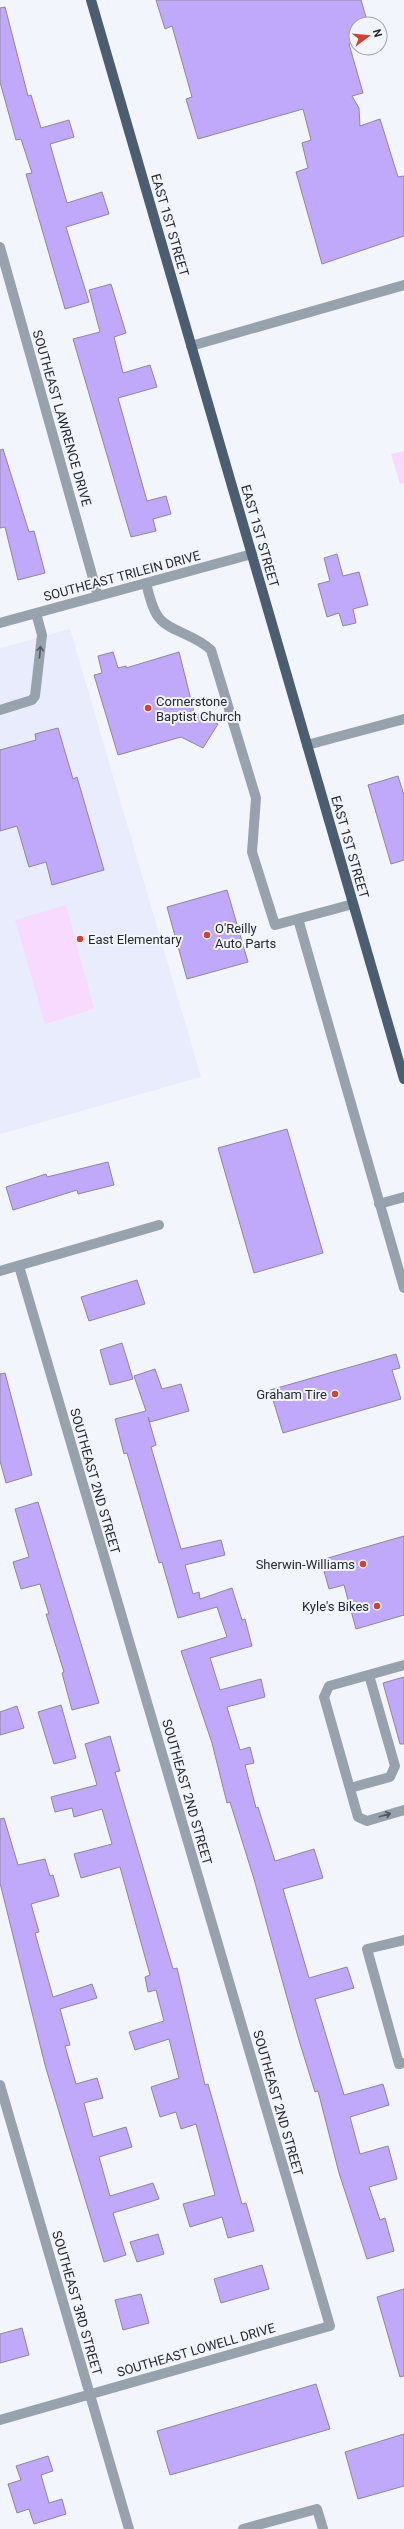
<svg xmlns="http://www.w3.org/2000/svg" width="404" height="2529" font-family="Roboto,sans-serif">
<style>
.built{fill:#e8ecfc}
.green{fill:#f8daff}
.building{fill:#c0a8fa;stroke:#8e86a4}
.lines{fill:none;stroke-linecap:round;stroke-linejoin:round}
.minor{stroke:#97a2ad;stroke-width:10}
.major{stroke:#4b5d70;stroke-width:10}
.oneway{stroke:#535965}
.poi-dot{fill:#d04333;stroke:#f3f5fc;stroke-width:1.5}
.labels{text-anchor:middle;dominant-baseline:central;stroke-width:4;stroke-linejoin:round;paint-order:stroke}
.street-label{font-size:13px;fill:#262935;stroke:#f3f5fc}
.poi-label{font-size:13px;fill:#262935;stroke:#f3f5fc;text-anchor:start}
</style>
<rect width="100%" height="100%" fill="#f3f5fc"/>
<path class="built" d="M 70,629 L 201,1077 L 0,1134 L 0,648 Z"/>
<path class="green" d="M 404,451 L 404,483 L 400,484 L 391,454 Z
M 66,905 L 94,1009 L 45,1024 L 15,920 Z"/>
<path class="building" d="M 156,0 L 361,0 L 368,24 L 356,24 L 356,42 L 349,44 L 363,93 L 352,96 L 359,108 L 360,126 L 380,119 L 398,177 L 404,176 L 404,236 L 322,264 L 296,172 L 308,168 L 302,143 L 311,140 L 303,109 L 198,139 L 186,99 L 192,97 L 172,26 L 165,29 Z
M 5,7 L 28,96 L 31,95 L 41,128 L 69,120 L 74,137 L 50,144 L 67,203 L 102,192 L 109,214 L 66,227 L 89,302 L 65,309 L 26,174 L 32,173 L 21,139 L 16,140 L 0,82 L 0,8 Z
M 111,284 L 126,333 L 114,337 L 123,373 L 150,365 L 157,387 L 118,398 L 147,501 L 166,496 L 171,514 L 153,519 L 156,531 L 131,537 L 73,339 L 100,332 L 89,290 Z
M 3,449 L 29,532 L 34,531 L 45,573 L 18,580 L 5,527 L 0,528 L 0,450 Z
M 337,554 L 343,576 L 359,572 L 368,605 L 353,609 L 356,623 L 343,626 L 339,613 L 327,617 L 318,584 L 330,581 L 324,558 Z
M 113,652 L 118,668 L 126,666 L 126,668 L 179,652 L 194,712 L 218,724 L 203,748 L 181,737 L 118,755 L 94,675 L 102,673 L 98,656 Z
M 58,728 L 73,779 L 77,777 L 104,870 L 52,885 L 46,862 L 29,867 L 17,826 L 0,831 L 0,750 L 36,740 L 35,734 Z
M 398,776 L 404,795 L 404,860 L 391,864 L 368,785 Z
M 227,890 L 248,962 L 187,979 L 167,907 Z
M 287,1129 L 323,1253 L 254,1273 L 218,1148 Z
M 108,1162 L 114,1185 L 78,1194 L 77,1190 L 13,1210 L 6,1187 L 46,1174 L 47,1177 Z
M 137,1280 L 145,1304 L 89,1321 L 81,1297 Z
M 122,1343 L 133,1379 L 110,1385 L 100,1350 Z
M 396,1354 L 400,1368 L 392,1370 L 401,1399 L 283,1433 L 270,1390 Z
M 155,1369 L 162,1389 L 181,1384 L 189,1411 L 150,1422 L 148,1417 L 156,1445 L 151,1447 L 181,1549 L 221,1540 L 225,1555 L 185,1565 L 193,1594 L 199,1592 L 200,1599 L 232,1588 L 242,1620 L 245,1619 L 252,1646 L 210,1658 L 220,1690 L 261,1679 L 265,1697 L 227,1707 L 240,1750 L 250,1747 L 254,1763 L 245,1765 L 256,1808 L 258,1807 L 275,1861 L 314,1849 L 323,1878 L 283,1889 L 309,1978 L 347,1967 L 354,1988 L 315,1999 L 344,2095 L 383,2084 L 389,2105 L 350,2117 L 360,2154 L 388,2146 L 397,2179 L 369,2187 L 380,2220 L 385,2218 L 394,2251 L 367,2259 L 339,2173 L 318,2091 L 315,2092 L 298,2037 L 254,1879 L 230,1802 L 227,1803 L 212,1743 L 181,1651 L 227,1637 L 217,1607 L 178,1618 L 162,1562 L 159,1563 L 127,1453 L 124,1454 L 115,1419 L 146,1411 L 134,1376 Z
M 5,1373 L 32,1475 L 6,1483 L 0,1461 L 0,1374 Z
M 38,1502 L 99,1703 L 72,1710 L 62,1673 L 64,1672 L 46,1614 L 49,1614 L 40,1584 L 21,1589 L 13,1562 L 29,1557 L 15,1509 Z
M 404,1536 L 404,1615 L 356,1629 L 344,1585 L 329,1589 L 321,1560 Z
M 404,1677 L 404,1744 L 400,1744 L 383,1683 Z
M 61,1705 L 76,1758 L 54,1764 L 38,1712 Z
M 17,1706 L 24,1728 L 0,1735 L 0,1712 Z
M 110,1736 L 120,1771 L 115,1772 L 173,1969 L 177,1968 L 205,2085 L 208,2084 L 242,2204 L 246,2203 L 254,2231 L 228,2238 L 222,2217 L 190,2227 L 183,2204 L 215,2195 L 196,2124 L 181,2129 L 176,2112 L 160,2117 L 151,2087 L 179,2078 L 169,2039 L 135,2050 L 129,2032 L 164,2021 L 156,1990 L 148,1992 L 145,1977 L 150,1975 L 120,1867 L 81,1878 L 74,1854 L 112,1844 L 102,1809 L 74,1817 L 72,1808 L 55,1812 L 51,1797 L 97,1785 L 85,1744 Z
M 4,1818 L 18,1865 L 45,1859 L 50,1876 L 53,1875 L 59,1896 L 31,1904 L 39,1932 L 35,1933 L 53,1997 L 92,1984 L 97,1998 L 60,2009 L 70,2045 L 65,2046 L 76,2084 L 97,2078 L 103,2098 L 84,2103 L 93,2137 L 126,2127 L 132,2147 L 99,2157 L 110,2196 L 153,2183 L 159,2199 L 113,2213 L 126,2255 L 104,2262 L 45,2065 L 0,1883 L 0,1819 Z
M 158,2234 L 164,2254 L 137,2262 L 130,2242 Z
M 262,2265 L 269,2289 L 221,2303 L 214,2279 Z
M 404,2289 L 404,2376 L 400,2377 L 377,2297 Z
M 141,2294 L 149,2323 L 123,2330 L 115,2300 Z
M 22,2328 L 29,2355 L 0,2363 L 0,2334 Z
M 316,2384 L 330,2429 L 170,2475 L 157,2431 Z
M 404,2434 L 404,2486 L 358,2499 L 345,2452 Z
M 48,2456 L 53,2471 L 41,2475 L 49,2503 L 62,2499 L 66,2514 L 34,2524 L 29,2509 L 17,2513 L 8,2484 L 21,2480 L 16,2466 Z"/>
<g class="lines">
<path class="minor" d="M 0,247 L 98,596
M 191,346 L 404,285
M 146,583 C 149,594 152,611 161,620 C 170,631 196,635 211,650 L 256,798 L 252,852 L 275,925 L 353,904
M 0,623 L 252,554
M 0,710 L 32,700 L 35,696 L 42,635 L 36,613
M 307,745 L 404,719
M 298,919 L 404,1288
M 379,1204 L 404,1197
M 0,1271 L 159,1225
M 404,1665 L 329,1686 L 324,1697 L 358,1817 L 367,1821 L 404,1810
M 350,1788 L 390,1777 L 395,1766 L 369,1675
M 404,1940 L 367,1949 L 399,2064 L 404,2063
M 0,2085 L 129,2529
M 0,2420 L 330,2326 L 19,1266
M 243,2529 L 317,2509 L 323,2529"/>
<path class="major" d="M 91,0 L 404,1079"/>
</g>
<defs><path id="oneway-shaft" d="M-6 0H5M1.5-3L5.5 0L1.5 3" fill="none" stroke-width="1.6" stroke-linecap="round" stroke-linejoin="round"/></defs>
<g class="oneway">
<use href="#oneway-shaft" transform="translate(40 652) rotate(-85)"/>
<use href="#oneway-shaft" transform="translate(385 1815) rotate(-16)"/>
</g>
<g class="poi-dot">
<circle cx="148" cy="708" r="4"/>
<circle cx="207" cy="935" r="4"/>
<circle cx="80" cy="939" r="4"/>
<circle cx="335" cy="1394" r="4"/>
<circle cx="363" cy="1564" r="4"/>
<circle cx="377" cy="1606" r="4"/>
</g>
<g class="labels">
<g class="street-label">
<text transform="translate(170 225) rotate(74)">EAST 1ST STREET</text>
<text transform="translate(62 418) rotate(74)">SOUTHEAST LAWRENCE DRIVE</text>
<text transform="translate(260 536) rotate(74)">EAST 1ST STREET</text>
<text transform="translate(122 576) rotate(-15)">SOUTHEAST TRILEIN DRIVE</text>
<text transform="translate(350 847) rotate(74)">EAST 1ST STREET</text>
<text transform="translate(95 1481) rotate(74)">SOUTHEAST 2ND STREET</text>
<text transform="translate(187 1792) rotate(74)">SOUTHEAST 2ND STREET</text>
<text transform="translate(278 2103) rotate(74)">SOUTHEAST 2ND STREET</text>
<text transform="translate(77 2303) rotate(74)">SOUTHEAST 3RD STREET</text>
<text transform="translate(196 2350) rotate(-16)">SOUTHEAST LOWELL DRIVE</text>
</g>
<g class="poi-label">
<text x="156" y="701">Cornerstone<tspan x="156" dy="15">Baptist Church</tspan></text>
<text x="215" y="928">O'Reilly<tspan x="215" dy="15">Auto Parts</tspan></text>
<text x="88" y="939">East Elementary</text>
<text x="327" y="1394" text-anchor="end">Graham Tire</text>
<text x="355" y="1564" text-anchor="end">Sherwin-Williams</text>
<text x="369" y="1606" text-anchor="end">Kyle's Bikes</text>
</g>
</g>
<g transform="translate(368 36) rotate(74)"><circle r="19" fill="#f3f5fc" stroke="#a1a3ac"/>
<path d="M0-3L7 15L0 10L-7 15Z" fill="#d04333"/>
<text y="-6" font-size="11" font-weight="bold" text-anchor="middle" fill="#262935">N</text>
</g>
</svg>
